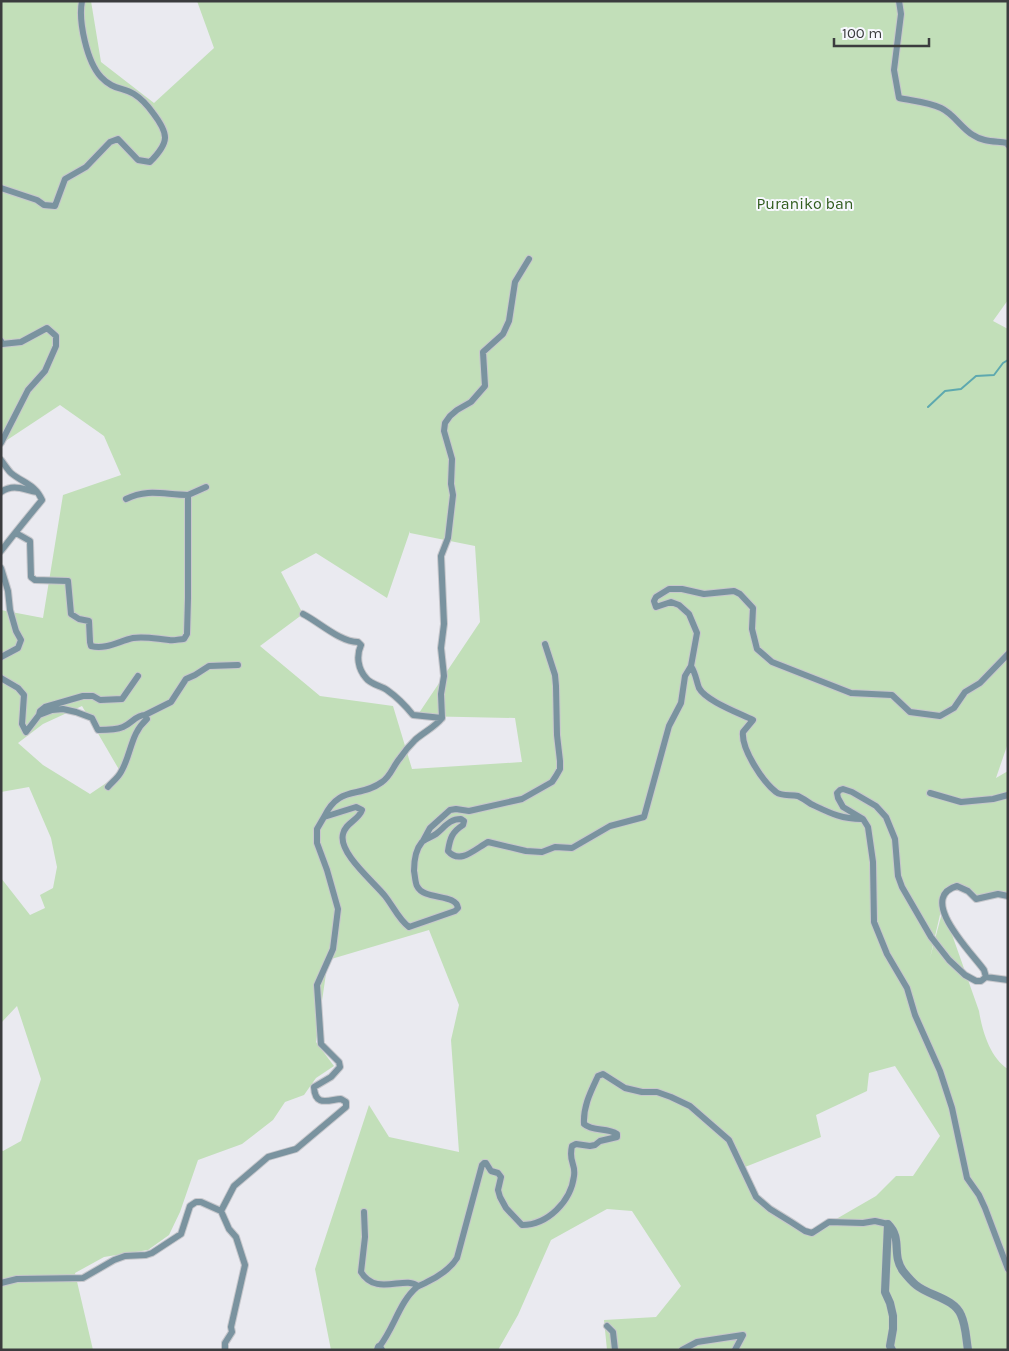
<svg xmlns="http://www.w3.org/2000/svg" width="1009" height="1351" font-family="Karla,sans-serif">
<style>
.green{fill:#c2dfb9;fill-rule:evenodd}
.lines{fill:none;stroke-linecap:round;stroke-linejoin:round}
.stream{stroke:#5ea9af;stroke-width:2}
.minor-casing{stroke:#c7c7cc;stroke-width:8}
.tertiary-casing{stroke:#c7c7cc;stroke-width:9}
.minor{stroke:#7a939f;stroke-width:6}
.tertiary{stroke:#7a939f;stroke-width:8}
.labels{text-anchor:middle;dominant-baseline:central;stroke-width:4;stroke-linejoin:round;paint-order:stroke}
.park-label{font-size:16px;fill:#305c1e;stroke:#f7f8fe}
</style>
<rect width="100%" height="100%" fill="#eaeaf0"/>
<path class="green" d="M 1,1 L 91,1 L 101,62 L 154,103 L 214,48 L 197,1 L 1008,1 L 1008,300 L 993,321 L 1008,329 L 1008,743 L 996,778 L 1008,771 L 1008,896 L 976,899 L 957,886 L 945,893 L 930,958 L 943,909 L 979,1011 C 982,1030 990,1058 1008,1069 L 1008,1350 L 607,1350 L 604,1320 L 656,1317 L 681,1286 L 632,1211 L 607,1209 L 551,1240 L 518,1315 L 498,1350 L 331,1350 L 315,1269 L 369,1105 L 389,1137 L 459,1152 L 451,1040 L 459,1005 L 429,930 L 328,960 L 316,1042 L 334,1066 L 316,1078 L 304,1095 L 285,1102 L 273,1120 L 242,1144 L 198,1160 L 180,1212 L 169,1235 L 148,1250 L 104,1257 L 75,1273 L 93,1350 L 1,1350 L 1,1150 L 3,1151 L 21,1141 L 41,1079 L 17,1006 L 1,1023 L 1,878 L 30,915 L 45,908 L 40,895 L 53,888 L 57,867 L 51,838 L 29,787 L 1,792 L 1,610 L 43,618 L 63,495 L 121,475 L 104,436 L 60,405 L 1,444 ZM 410,531 L 410,533 L 475,546 L 480,622 L 417,716 L 515,718 L 522,762 L 412,769 L 393,706 L 320,696 L 260,646 L 303,614 L 281,572 L 316,553 L 387,598 ZM 82,706 L 121,773 L 90,794 L 43,765 L 18,743 L 43,724 ZM 895,1066 L 940,1136 L 913,1176 L 896,1176 L 876,1196 L 812,1233 L 756,1197 L 745,1167 L 821,1137 L 816,1115 L 867,1091 L 869,1073 Z"/>
<g class="lines">
<path class="stream" d="M 928,407 L 945,391 L 961,389 L 976,376 L 994,375 L 1003,363 L 1008,360"/>
<g class="minor-casing">
<path id="minor" d="M 899,1 L 901,14 L 894,70 L 899,98 C 913,101 928,102 941,108 C 954,114 961,128 973,135 C 983,142 995,141 1007,143 L 1008,145
M 1,188 L 37,200 L 44,205 L 55,206 L 65,179 L 86,167 L 110,142 L 118,139 L 138,160 L 150,162 C 170,142 169,134 153,113 C 148,106 142,99 134,94 C 122,87 113,90 101,77 C 87,62 78,21 82,1
M 1,341 L 2,344 L 21,342 L 47,328 L 56,336 L 56,346 L 45,371 L 28,390 L 1,443
M 1,460 C 4,464 8,470 11,473 C 23,483 35,484 42,500 C 28,517 14,534 1,551
M 1,492 C 14,483 24,490 37,492
M 126,499 C 148,488 165,495 188,495
M 16,533 L 30,541 L 31,577 L 35,580 L 68,581 L 71,614 L 79,619 L 89,621 L 90,642 L 91,646 C 106,650 119,641 133,638 C 145,636 157,639 169,640 C 174,641 179,639 184,639 L 187,634 L 188,598 L 188,495 L 206,487
M 1,568 L 8,591 L 10,610 L 16,631 L 21,640 L 18,648 L 1,657
M 303,614 C 319,622 340,642 358,642 L 361,645 C 356,656 358,669 366,678 C 370,684 381,686 387,690 C 397,697 405,705 413,715 L 442,718
M 691,666 C 696,674 696,680 699,688 C 706,701 739,713 753,720 L 743,732 C 741,749 763,782 776,792 C 782,797 791,794 798,796 C 802,798 807,801 811,804 C 830,813 841,819 862,819
M 1,678 L 18,688 L 24,695 L 22,724 L 26,732 L 39,715 L 40,711 L 45,707 L 83,696 L 93,696 L 100,700 L 122,699 L 138,676
M 39,715 L 52,710 L 63,709 L 76,712 L 92,718 L 98,730 C 106,730 116,730 123,727 C 132,723 136,715 145,715 L 147,719 C 130,734 132,753 121,772 C 118,778 112,782 108,787
M 145,715 L 171,702 L 186,679 L 195,675 L 209,666 L 238,665
M 930,793 L 961,802 L 993,799 L 1008,795
M 324,817 C 340,784 359,799 382,782 C 391,776 393,766 400,758 C 404,752 410,745 415,740 C 424,732 435,727 442,718 L 441,694 L 444,676 L 441,648 L 444,624 L 441,556 L 448,538 L 453,495 L 451,484 L 452,459 L 444,431 L 445,423 L 450,416 L 457,410 L 471,402 L 485,386 L 483,352 L 503,334 L 509,321 L 515,282 L 529,259
M 423,841 L 430,828 L 450,810 L 456,809 L 469,811 L 522,799 L 552,782 L 556,776 L 560,769 L 560,761 L 557,735 L 556,686 L 555,675 L 545,644
M 986,977 L 984,970 C 972,953 916,898 957,886 L 968,891 L 976,899 L 998,894 L 1008,896
M 1008,980 L 986,977 L 981,981 L 976,981 L 965,975 L 949,960 L 931,937 L 902,887 L 898,876 L 895,839 L 886,817 L 876,806 L 852,792 L 843,789 L 840,790 L 837,793 L 838,798 L 843,807 L 863,819 L 868,827 L 873,862 L 874,922 L 887,954 L 907,988 L 915,1015 L 940,1071 L 952,1108 L 967,1178 L 979,1195 L 985,1208 L 1008,1269
M 221,1211 L 229,1229 L 236,1237 L 245,1265 L 231,1327 L 232,1332 L 225,1343 L 225,1350
M 364,1212 L 365,1237 L 361,1272 C 376,1297 405,1275 418,1286
M 1,1283 L 17,1279 L 83,1278 L 114,1260 L 125,1256 L 146,1255 L 152,1253 L 181,1234 L 190,1206 L 196,1202 L 201,1202 L 221,1211 L 234,1186 L 268,1157 L 296,1149 L 346,1107 L 346,1102 L 341,1099 C 328,1100 315,1107 314,1087 L 331,1077 L 340,1067 L 339,1062 L 321,1044 L 317,985 L 333,949 L 338,909 L 327,870 L 317,843 L 317,829 L 324,817 L 356,807 L 362,810 C 359,820 345,823 343,834 C 338,853 374,882 385,896 C 393,906 399,920 409,927 L 455,911 L 458,908 C 456,893 424,901 417,886 C 415,882 415,875 414,871 C 414,862 416,849 422,842 C 426,838 432,837 436,834 C 445,827 449,819 461,819 L 464,821 L 463,825 C 452,832 450,838 448,851 C 460,865 475,849 488,842 L 526,851 L 542,852 L 555,847 L 572,848 L 610,826 L 644,817 L 669,726 L 681,703 L 685,676 L 691,666 L 697,633 L 689,614 L 679,605 L 671,602 L 656,607 L 654,601 L 656,597 L 669,589 L 682,589 L 704,594 L 734,591 L 740,594 L 753,608 L 752,629 L 757,649 L 772,662 L 851,693 L 892,695 L 910,712 L 940,716 L 954,708 L 965,692 L 980,683 L 1008,654
M 607,1326 L 613,1332 L 615,1350
M 379,1347 C 394,1329 399,1302 417,1287 C 420,1285 424,1284 427,1282 C 438,1277 451,1268 457,1258 L 482,1165 L 484,1163 L 486,1163 L 491,1171 L 498,1173 L 501,1177 L 498,1190 L 500,1197 L 506,1208 L 522,1225 C 548,1225 571,1201 574,1176 C 576,1163 568,1162 572,1146 L 576,1144 L 590,1146 L 595,1145 L 600,1141 L 617,1137 L 617,1134 C 607,1127 593,1132 584,1124 C 583,1106 591,1091 598,1076 L 603,1074 L 625,1088 L 642,1092 L 657,1092 L 671,1097 L 690,1106 L 729,1140 L 756,1197 L 770,1209 L 791,1222 L 805,1231 L 812,1233 L 829,1222 L 863,1223 L 875,1221 L 888,1224
M 682,1350 L 697,1342 L 743,1335 L 735,1350"/>
</g>
<g class="tertiary-casing">
<path id="tertiary" d="M 378,1350 L 379,1347 L 381,1350
M 892,1350 L 890,1346 L 893,1329 L 893,1316 L 890,1303 L 885,1292 L 888,1224 C 903,1239 891,1254 903,1271 C 907,1276 911,1281 916,1285 C 929,1296 954,1298 961,1315 C 966,1326 966,1338 968,1350"/>
</g>
<use href="#minor" class="minor"/>
<use href="#tertiary" class="tertiary"/>
</g>
<g class="labels">
<g class="park-label">
<text x="805" y="203">Puraniko ban</text>
</g>
</g>
<rect width="1009" height="1351" fill="none" stroke="#3b3c3e" stroke-width="5"/>
<path d="M834 38v8h95v-8" fill="none" stroke="#3b3c3e" stroke-width="2.5"/>
<text x="842" y="38" font-size="15" fill="#3b3c3e" stroke="#f7f8fe" stroke-width="4" paint-order="stroke">100 m</text>
</svg>
